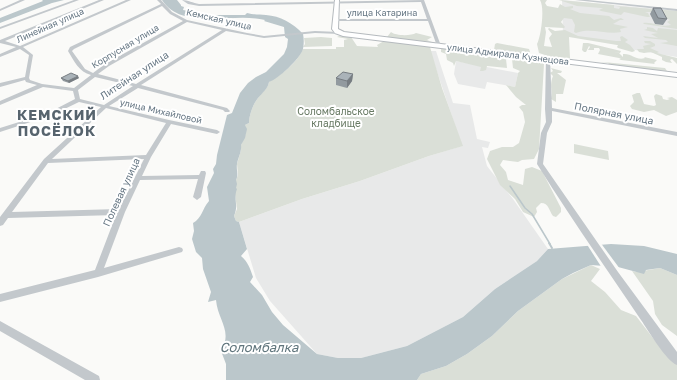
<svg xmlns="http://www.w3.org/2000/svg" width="677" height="380" font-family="'Golos Text',sans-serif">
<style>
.built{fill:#e8e9e9}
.green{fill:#dadfd7}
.water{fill:#bbc7cb}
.pier{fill:#fafaf8}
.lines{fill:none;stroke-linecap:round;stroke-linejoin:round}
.stream-far1{stroke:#bbc7cb;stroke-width:1.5}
.stream{stroke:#bbc7cb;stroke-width:2}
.major-casing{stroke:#b5babe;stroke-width:2}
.minor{fill:#c3c8cc;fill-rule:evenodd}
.major{fill:#fff;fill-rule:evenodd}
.wall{fill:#929a9f}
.shaded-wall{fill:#777d82}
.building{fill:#aab3b9;stroke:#777d82}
.labels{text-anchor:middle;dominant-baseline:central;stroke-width:4;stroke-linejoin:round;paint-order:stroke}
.far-street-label{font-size:9px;fill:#657683;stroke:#fff}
.street-label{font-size:10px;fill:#657683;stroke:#fff}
.park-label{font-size:10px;fill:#687a64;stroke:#fff}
.near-water-label{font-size:13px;font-style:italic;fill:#60757c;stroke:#fff}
.district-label{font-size:14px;font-weight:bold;letter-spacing:1px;fill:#57646e;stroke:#fff}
</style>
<rect width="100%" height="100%" fill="#fafaf8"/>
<path class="built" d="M 562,0 L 677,11 L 677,57 L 629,49 L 624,44 L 563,35 Z
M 430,51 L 436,51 L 453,103 L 470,105 L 477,139 L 490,142 L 488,148 L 482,147 L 487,166 L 513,199 L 548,249 L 537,261 L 495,289 L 463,317 L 407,346 L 361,358 L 338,358 L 317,354 L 270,301 L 256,278 L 239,222 L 302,199 L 360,181 L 429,156 L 462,146 Z
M 456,61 L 518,73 L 515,87 L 487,82 L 485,89 L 458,84 L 454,74 Z"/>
<path class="green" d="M 540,0 L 547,0 L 545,3 L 547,6 L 558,8 L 560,4 L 565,7 L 573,6 L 573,8 L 570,9 L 580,13 L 609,16 L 614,20 L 621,18 L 624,20 L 620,20 L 613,24 L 628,27 L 620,29 L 621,32 C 607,35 590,27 576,33 L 574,32 L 575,25 L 572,19 L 564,18 L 561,22 L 565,27 L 564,28 L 545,27 L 546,32 L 544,46 L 552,47 L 549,38 L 552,34 L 548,29 L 549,28 L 555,31 L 565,30 L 578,36 L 616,41 L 621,41 L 620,37 L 622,36 L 628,40 L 625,42 L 630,45 L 635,51 L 632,52 L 618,48 L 617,47 L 618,45 L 617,45 L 569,37 L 570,58 L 551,57 L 539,53 L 537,44 C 541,36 545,8 540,0 Z
M 559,0 L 614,5 L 614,8 L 625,10 L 619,9 L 620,7 L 616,6 L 677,11 L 677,29 L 644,24 L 643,23 C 652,21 661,28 671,25 L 667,22 L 670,20 L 654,12 L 645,12 L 648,13 L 650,17 L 647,17 L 624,12 L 621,15 L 601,11 L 599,10 L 603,8 L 601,8 L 577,6 Z
M 647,27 L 653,28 L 657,31 L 658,28 L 677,30 L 677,46 L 660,43 L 668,42 L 666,40 L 645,38 L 643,36 L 658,38 L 651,34 L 658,33 L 644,30 L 647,29 Z
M 391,32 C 396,36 411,36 416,33 L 432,37 L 427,40 L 432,42 L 381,37 L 387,37 Z
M 339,36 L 351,37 L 357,46 L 378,47 L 377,45 L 384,41 L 430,47 L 442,88 L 463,146 L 429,156 L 360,181 L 302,199 L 239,222 L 236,221 L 234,216 L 237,209 L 235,194 L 236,180 L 238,175 L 237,164 L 241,150 L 241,145 C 245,135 247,135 245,125 L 249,123 C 249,116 253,104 258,98 C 261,93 268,89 269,82 C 282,74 297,63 303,49 L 336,49 L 336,47 L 344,47 L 344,40 L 348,39 L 337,37 Z
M 321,37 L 332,38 L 332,46 L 303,47 L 305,44 L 304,38 Z
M 644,41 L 650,41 L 655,44 L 655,46 L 650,48 L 659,52 L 657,53 L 677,58 L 677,64 L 672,59 L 670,60 L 672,63 L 666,62 L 662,60 L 662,57 L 651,52 L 644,53 L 639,52 L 637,49 L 644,49 L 643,46 L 651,44 L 645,43 Z
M 497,43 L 529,49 L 530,52 L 527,55 L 495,51 L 494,50 L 495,44 Z
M 583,43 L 588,43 L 621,51 L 620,53 L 613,52 L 619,53 L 623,57 L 623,54 C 632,53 636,61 645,58 L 644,57 L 657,60 L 654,63 L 655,64 L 621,60 L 619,59 L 621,58 L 619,58 L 598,54 L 600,50 L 599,48 L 594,48 L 594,50 L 588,50 L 590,47 L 589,46 L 586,52 L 584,52 L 582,50 Z
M 443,48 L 488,54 L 506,59 L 507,68 L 487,66 L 486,70 L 483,71 L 480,71 L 481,67 L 456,61 L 454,66 L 453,63 L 447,60 L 446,54 L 441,52 L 441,49 Z
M 516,57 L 540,60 L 544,64 L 539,149 L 534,159 L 522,160 L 518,162 L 503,160 L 500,165 L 506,172 L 508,180 L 523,185 L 525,169 L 532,167 L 542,171 L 561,208 L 561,212 L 556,217 L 553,216 C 549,211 549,203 541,203 L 536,208 L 537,212 L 534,217 L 523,212 L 515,199 L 500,185 L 487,159 L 490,151 L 502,147 L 513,147 L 519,143 L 525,122 L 523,112 L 519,107 L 522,105 L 526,105 L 516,97 L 506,85 L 515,87 L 518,73 L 520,71 L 513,68 L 512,59 Z
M 601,62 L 603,62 L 665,68 L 667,71 L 611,66 L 608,63 Z
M 551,68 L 562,71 L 561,73 L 557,73 L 566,80 L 563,94 L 556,94 L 556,102 L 551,99 C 553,89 549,86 553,76 L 550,73 L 553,71 Z
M 637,93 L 640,93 L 644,104 L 654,106 L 656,105 L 654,96 L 656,94 L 662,96 L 663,99 L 667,100 L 670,99 L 667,98 L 672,97 L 677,100 L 677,112 L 666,116 L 654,110 L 644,112 L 632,109 L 630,106 L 634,102 L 632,95 Z
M 574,144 L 608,151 L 609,160 L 574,153 Z
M 591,265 L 600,269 L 591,281 L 605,292 L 621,310 L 636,316 L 663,351 L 677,356 L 677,380 L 417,380 L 421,374 L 446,366 L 467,354 L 492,336 L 518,311 L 562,279 Z
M 660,268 L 677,275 L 677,336 L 662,325 L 655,314 L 653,301 L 632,271 L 637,272 Z"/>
<path class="water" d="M 42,0 L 64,0 L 52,3 L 0,23 L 0,18 L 43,1 Z
M 162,0 L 177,0 L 181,5 L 181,6 L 184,7 L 183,10 L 211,15 L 245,15 L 247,13 C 253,15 259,14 266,15 C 280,16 293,23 303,34 C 304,39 304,44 303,49 C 300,59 278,79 269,82 C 268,89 262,93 258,98 C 253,104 249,116 249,123 L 245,125 L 247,129 L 245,138 L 241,145 C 242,151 238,158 237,164 C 236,171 239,174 236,180 L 237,184 L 236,188 L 237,189 C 233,199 239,205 234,216 L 236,221 L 239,222 L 247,249 L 241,256 C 248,262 250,268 253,277 L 250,282 L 262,295 L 272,312 L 283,325 L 317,354 L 338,358 L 361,358 L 407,346 L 463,317 L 495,289 L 537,261 L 548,249 L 611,244 L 644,246 L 677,254 L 677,275 L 660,268 L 646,270 L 644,274 L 618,267 L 591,265 L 573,273 L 562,279 L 518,311 L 492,336 L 467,354 L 446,366 L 421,374 L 417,380 L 226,380 L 226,364 L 221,351 C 233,331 218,321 216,300 L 208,302 L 211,292 L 203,269 L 202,258 L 196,252 L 192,239 L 194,231 L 193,223 C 202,218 202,209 209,201 L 207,187 L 214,173 L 213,169 L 216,164 L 217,155 L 227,115 L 232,113 L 240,93 L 248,83 L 256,77 L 266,72 L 284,54 L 287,47 L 288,39 L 285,37 L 284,27 L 264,21 L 265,20 C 234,12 181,31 162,0 Z"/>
<path class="pier" d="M 600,242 L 620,269 L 602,268 L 586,243 Z"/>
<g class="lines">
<path class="stream-far1" d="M 510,186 L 525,208 L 532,214 L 550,244"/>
<path class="stream" d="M 549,243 L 552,248"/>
<g class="major-casing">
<path id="major" d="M 335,0 L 339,0 L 338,29 L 344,32 L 677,73 L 677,77 L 343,36 L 335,33 L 332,29 Z"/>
</g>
<path class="minor" d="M 20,0 L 25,0 L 0,11 L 0,9 Z
M 74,0 L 79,0 L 0,29 L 0,27 Z
M 99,0 L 104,0 L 5,41 L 20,46 L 126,0 L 131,0 L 23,47 L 33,55 L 29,78 L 30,80 L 42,84 L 74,88 L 91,75 C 79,72 74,61 68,51 L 70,47 L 161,4 L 157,0 L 161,0 L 172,12 L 187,20 L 247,33 L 264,36 L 315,31 L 339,32 L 341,33 L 339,34 L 315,33 L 264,38 L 226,31 L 141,85 L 227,108 L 230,111 L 229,112 L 225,112 L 223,110 L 138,88 L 109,106 L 169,120 L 217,130 L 220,132 L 217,134 L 171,124 L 151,157 L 142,176 L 199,175 L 201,171 L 205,171 L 206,173 L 201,197 L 197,200 L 193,197 L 198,179 L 140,180 L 125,212 L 104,268 L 179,247 L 182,248 L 183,250 L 182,252 L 98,277 L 0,302 L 0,294 L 95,270 L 116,215 L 8,218 L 3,225 L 0,226 L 0,217 L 44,159 L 101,107 L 79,102 L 52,115 L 0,132 L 0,128 L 48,113 L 75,99 L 73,91 L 43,87 L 0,105 L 0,101 L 37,85 L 26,82 L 25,80 L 0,87 L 0,83 L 25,77 L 29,55 L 20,49 L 0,57 L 0,54 L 16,47 L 0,43 L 0,40 ZM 162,6 L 170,14 L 183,21 L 105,64 L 93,73 L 85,69 L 72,51 L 74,49 ZM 187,22 L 222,30 L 136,84 L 98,74 L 109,66 ZM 95,77 L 133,86 L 104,105 L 80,99 L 78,90 ZM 106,108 L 166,123 L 146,155 L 52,159 ZM 144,159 L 119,209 L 12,212 L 48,163 Z
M 182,0 C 188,0 193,3 199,4 L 424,0 L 441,46 L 439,47 L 437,46 L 428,21 L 336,21 L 334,20 L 336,19 L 427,19 L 421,2 L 199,6 L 188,4 Z
M 575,0 L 588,0 L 677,9 L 677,11 Z
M 546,57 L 550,58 L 552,108 L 677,132 L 677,136 L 552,111 L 552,122 L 547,133 L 543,164 L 618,272 L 677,352 L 677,365 C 666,361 648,330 641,320 C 606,268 570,217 537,164 L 541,133 L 546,122 L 545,109 Z
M 0,321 L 99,376 L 100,380 L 85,380 L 0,331 Z"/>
<use href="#major" class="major"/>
</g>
<path class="wall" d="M 653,8 L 667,19 L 663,25 L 655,24 L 650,14 Z
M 353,74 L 352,81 L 347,88 L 336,85 L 336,78 Z
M 61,78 L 79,78 L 69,83 L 63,81 Z"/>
<path class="shaded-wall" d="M 353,74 L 352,81 L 347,88 L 347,81 Z
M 78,76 L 79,78 L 69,83 L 68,81 Z"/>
<path class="building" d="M 653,8 L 661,8 L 667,19 L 658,18 Z
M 343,72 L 353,74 L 347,81 L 336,78 Z
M 71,73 L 78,76 L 68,81 L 61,78 Z"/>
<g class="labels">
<g class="far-street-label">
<text x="382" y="12">улица Катарина</text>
<text transform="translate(219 19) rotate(13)">Кемская улица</text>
<text transform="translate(50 25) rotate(-24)">Линейная улица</text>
<text transform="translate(125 46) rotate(-31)">Корпусная улица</text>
<text transform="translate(508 54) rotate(7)">улица Адмирала Кузнецова</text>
<text transform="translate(161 111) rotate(13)">улица Михайловой</text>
</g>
<g class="street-label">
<text transform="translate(134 75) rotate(-33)">Литейная улица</text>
<text transform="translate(614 113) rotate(11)">Полярная улица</text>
<text transform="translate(121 192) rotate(-65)">Полевая улица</text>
</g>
<g class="park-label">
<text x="336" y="111">Соломбальское<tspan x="336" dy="12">кладбище</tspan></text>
</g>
<g class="near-water-label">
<text x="259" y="347">Соломбалка</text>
</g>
<g class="district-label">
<text x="57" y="114">КЕМСКИЙ<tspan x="57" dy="16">ПОСЁЛОК</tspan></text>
</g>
</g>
</svg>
